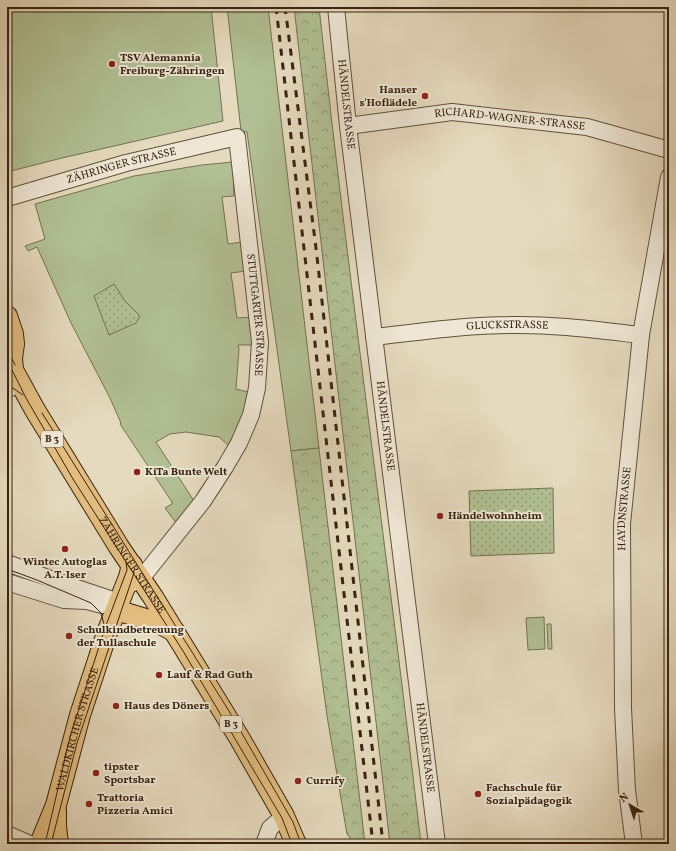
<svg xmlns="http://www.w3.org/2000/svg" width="676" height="851" font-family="Vollkorn,serif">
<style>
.green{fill:#b1c094;stroke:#747252}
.forest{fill:url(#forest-crowns);stroke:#747252}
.park{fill:url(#park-dots);stroke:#747252}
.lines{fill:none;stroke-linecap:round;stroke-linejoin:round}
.minor-casing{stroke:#62513c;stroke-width:18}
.major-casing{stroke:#372311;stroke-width:22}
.minor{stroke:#eee7d5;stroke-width:16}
.major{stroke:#e2bd7f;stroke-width:20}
.tram{stroke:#372311;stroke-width:1}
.rail{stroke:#372311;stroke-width:3;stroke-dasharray:7 7;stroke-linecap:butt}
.poi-dot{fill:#8f2418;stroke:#eee7d5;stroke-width:1.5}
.labels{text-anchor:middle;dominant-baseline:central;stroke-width:4;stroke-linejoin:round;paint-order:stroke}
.shield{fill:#eee7d5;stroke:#6e5e4c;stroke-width:1}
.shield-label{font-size:10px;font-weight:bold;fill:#372311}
.poi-label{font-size:11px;font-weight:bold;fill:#372311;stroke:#eee7d5;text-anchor:start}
.street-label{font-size:11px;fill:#372311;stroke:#eee7d5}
</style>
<defs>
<pattern id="forest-crowns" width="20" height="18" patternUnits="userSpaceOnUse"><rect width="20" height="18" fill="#b1c094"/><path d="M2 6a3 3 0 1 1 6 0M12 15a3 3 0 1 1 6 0" fill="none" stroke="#919c77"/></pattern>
<pattern id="park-dots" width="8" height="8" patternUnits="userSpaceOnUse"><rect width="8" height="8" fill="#b1c094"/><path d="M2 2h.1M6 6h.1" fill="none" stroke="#919c77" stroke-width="1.8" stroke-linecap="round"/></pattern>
</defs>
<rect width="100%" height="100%" fill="#e5dabe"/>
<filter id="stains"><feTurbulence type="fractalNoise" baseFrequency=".005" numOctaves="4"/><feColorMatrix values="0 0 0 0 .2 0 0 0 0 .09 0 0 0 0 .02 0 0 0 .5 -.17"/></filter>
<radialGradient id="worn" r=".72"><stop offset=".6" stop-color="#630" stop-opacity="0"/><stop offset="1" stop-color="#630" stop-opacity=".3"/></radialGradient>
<path class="green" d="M 7,7 L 211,7 L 223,121 L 62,158 L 7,172 Z
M 227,7 L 268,7 L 319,448 L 291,451 L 247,132 L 241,131 Z
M 233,162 L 234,196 L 222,197 L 228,244 L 243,242 L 246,271 L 231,273 L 237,318 L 251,317 L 255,345 L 238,345 L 239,349 L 236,389 L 252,393 L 229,446 L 219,437 L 186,432 L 170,434 L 156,442 L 194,501 L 177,524 L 165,508 L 172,504 L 172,502 L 120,424 L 121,423 L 110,398 L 71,323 L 37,247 L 28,251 L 25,246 L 45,239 L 35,204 L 134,176 L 202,165 Z
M 544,617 L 545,649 L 528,650 L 526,618 Z
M 547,624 L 551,624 L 552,649 L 548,649 Z"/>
<path class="forest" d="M 294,7 L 319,7 C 349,287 389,565 421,844 L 390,844 Z
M 319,448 L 319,449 L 365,844 L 355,844 L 347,834 L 327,716 L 291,451 Z"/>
<path class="park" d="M 114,284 L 125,301 L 140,316 L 136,323 L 109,335 L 94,296 Z
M 553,488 L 554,553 L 471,556 L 469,491 Z"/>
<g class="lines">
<g class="minor-casing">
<g id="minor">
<path id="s1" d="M 336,7 L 348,126 L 437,844"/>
<path id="s2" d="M 348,126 L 452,112 L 587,127 L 669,150"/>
<path id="s3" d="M 7,198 L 126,163 L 237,137 L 260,342 L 257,388 L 251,415 L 239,443 L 225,467 L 203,501 L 144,575 L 131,584"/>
<path id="s4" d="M 374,337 C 419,332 465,325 510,325 C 554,324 597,330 641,335"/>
<path d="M 7,390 L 19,382"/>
<path d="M 7,563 L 59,582 L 119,602"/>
<path d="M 7,582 L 64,600 L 87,601 L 102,605"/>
<path d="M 7,834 L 30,844"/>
<path d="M 264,844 L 270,828 L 284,816"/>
<path id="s5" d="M 634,844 L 627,790 L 623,708 L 622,524 L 641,335 L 669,177"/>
</g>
</g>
<g class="major-casing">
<g id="major">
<path d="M 7,316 L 13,334 L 14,344 L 12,358 L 13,370"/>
<path id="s6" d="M 7,364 L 13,370 L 35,410 L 119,547 L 153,597 L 240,739 L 284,816 L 296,844"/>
<path d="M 116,610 L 159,623 L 175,632"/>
<path d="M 56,811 L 56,826 L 58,844"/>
<path id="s7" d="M 40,844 L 56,805 L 80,715 L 108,630 L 129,577 L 132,565"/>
</g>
</g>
<use href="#minor" class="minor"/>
<use href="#major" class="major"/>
<path class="tram" d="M 7,348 L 15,365
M 7,360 L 26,398 L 73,479 L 183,651 L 282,818 L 292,844
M 7,384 L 23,395
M 42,413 L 229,711 L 293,822 L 301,844
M 7,569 L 37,580 L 91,603 L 101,613 L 105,628 L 70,737 L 45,844
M 105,628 L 127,570 L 126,562
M 51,844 L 77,743 L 134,573"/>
<path class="rail" d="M 276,7 L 373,844
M 285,7 L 316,248 L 383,844"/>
</g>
<g class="poi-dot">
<circle cx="112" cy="64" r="4"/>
<circle cx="425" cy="96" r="4"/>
<circle cx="137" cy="472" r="4"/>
<circle cx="440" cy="516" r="4"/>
<circle cx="65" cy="549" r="4"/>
<circle cx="69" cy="636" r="4"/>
<circle cx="159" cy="675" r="4"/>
<circle cx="116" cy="706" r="4"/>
<circle cx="96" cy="773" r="4"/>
<circle cx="298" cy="781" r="4"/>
<circle cx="478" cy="794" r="4"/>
<circle cx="89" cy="804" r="4"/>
</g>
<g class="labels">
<g class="shield">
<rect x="41" y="431" width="22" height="16" rx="3"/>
<rect x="220" y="716" width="22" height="16" rx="3"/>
</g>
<g class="shield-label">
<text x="52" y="439">B 3</text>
<text x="231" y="724">B 3</text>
</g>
<g class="poi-label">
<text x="120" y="58">TSV Alemannia<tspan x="120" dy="13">Freiburg-Zähringen</tspan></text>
<text x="417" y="90" text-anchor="end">Hanser<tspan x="417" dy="13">s'Hoflädele</tspan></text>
<text x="145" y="472">KiTa Bunte Welt</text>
<text x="448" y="516">Händelwohnheim</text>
<text x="65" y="562" text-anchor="middle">Wintec Autoglas<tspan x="65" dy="13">A.T. Iser</tspan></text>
<text x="77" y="630">Schulkindbetreuung<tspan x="77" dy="13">der Tullaschule</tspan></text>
<text x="167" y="675">Lauf &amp; Rad Guth</text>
<text x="124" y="706">Haus des Döners</text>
<text x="104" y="767">tipster<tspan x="104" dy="13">Sportsbar</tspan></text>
<text x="306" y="781">Currify</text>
<text x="486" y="788">Fachschule für<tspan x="486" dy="13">Sozialpädagogik</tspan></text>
<text x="97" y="798">Trattoria<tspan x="97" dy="13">Pizzeria Amici</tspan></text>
</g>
<g class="street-label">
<text stroke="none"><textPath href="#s1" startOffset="98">HÄNDELSTRASSE</textPath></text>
<text stroke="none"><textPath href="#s2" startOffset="163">RICHARD-WAGNER-STRASSE</textPath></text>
<text stroke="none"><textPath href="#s3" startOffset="119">ZÄHRINGER STRASSE</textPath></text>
<text stroke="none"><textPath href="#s3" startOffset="417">STUTTGARTER STRASSE</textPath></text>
<text stroke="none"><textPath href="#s4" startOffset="134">GLUCKSTRASSE</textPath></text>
<text stroke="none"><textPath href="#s1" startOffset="422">HÄNDELSTRASSE</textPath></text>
<text stroke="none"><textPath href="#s5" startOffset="336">HAYDNSTRASSE</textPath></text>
<text stroke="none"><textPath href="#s6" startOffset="237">ZÄHRINGER STRASSE</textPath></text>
<text stroke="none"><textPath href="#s7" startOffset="121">WALDKIRCHER STRASSE</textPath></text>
<text stroke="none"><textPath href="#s1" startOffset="746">HÄNDELSTRASSE</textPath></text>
</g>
</g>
<rect width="676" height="851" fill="none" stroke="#e5dabe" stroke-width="24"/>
<rect x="8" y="8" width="660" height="835" fill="none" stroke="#372311" stroke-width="2"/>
<rect x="12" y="12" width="652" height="827" fill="none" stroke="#372311"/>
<g transform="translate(630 805) rotate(321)" stroke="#eee7d5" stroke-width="3" paint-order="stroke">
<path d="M0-3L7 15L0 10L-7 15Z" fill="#372311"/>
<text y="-6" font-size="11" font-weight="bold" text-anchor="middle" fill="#372311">N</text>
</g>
<rect width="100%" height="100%" filter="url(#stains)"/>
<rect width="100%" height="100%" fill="url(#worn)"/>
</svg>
